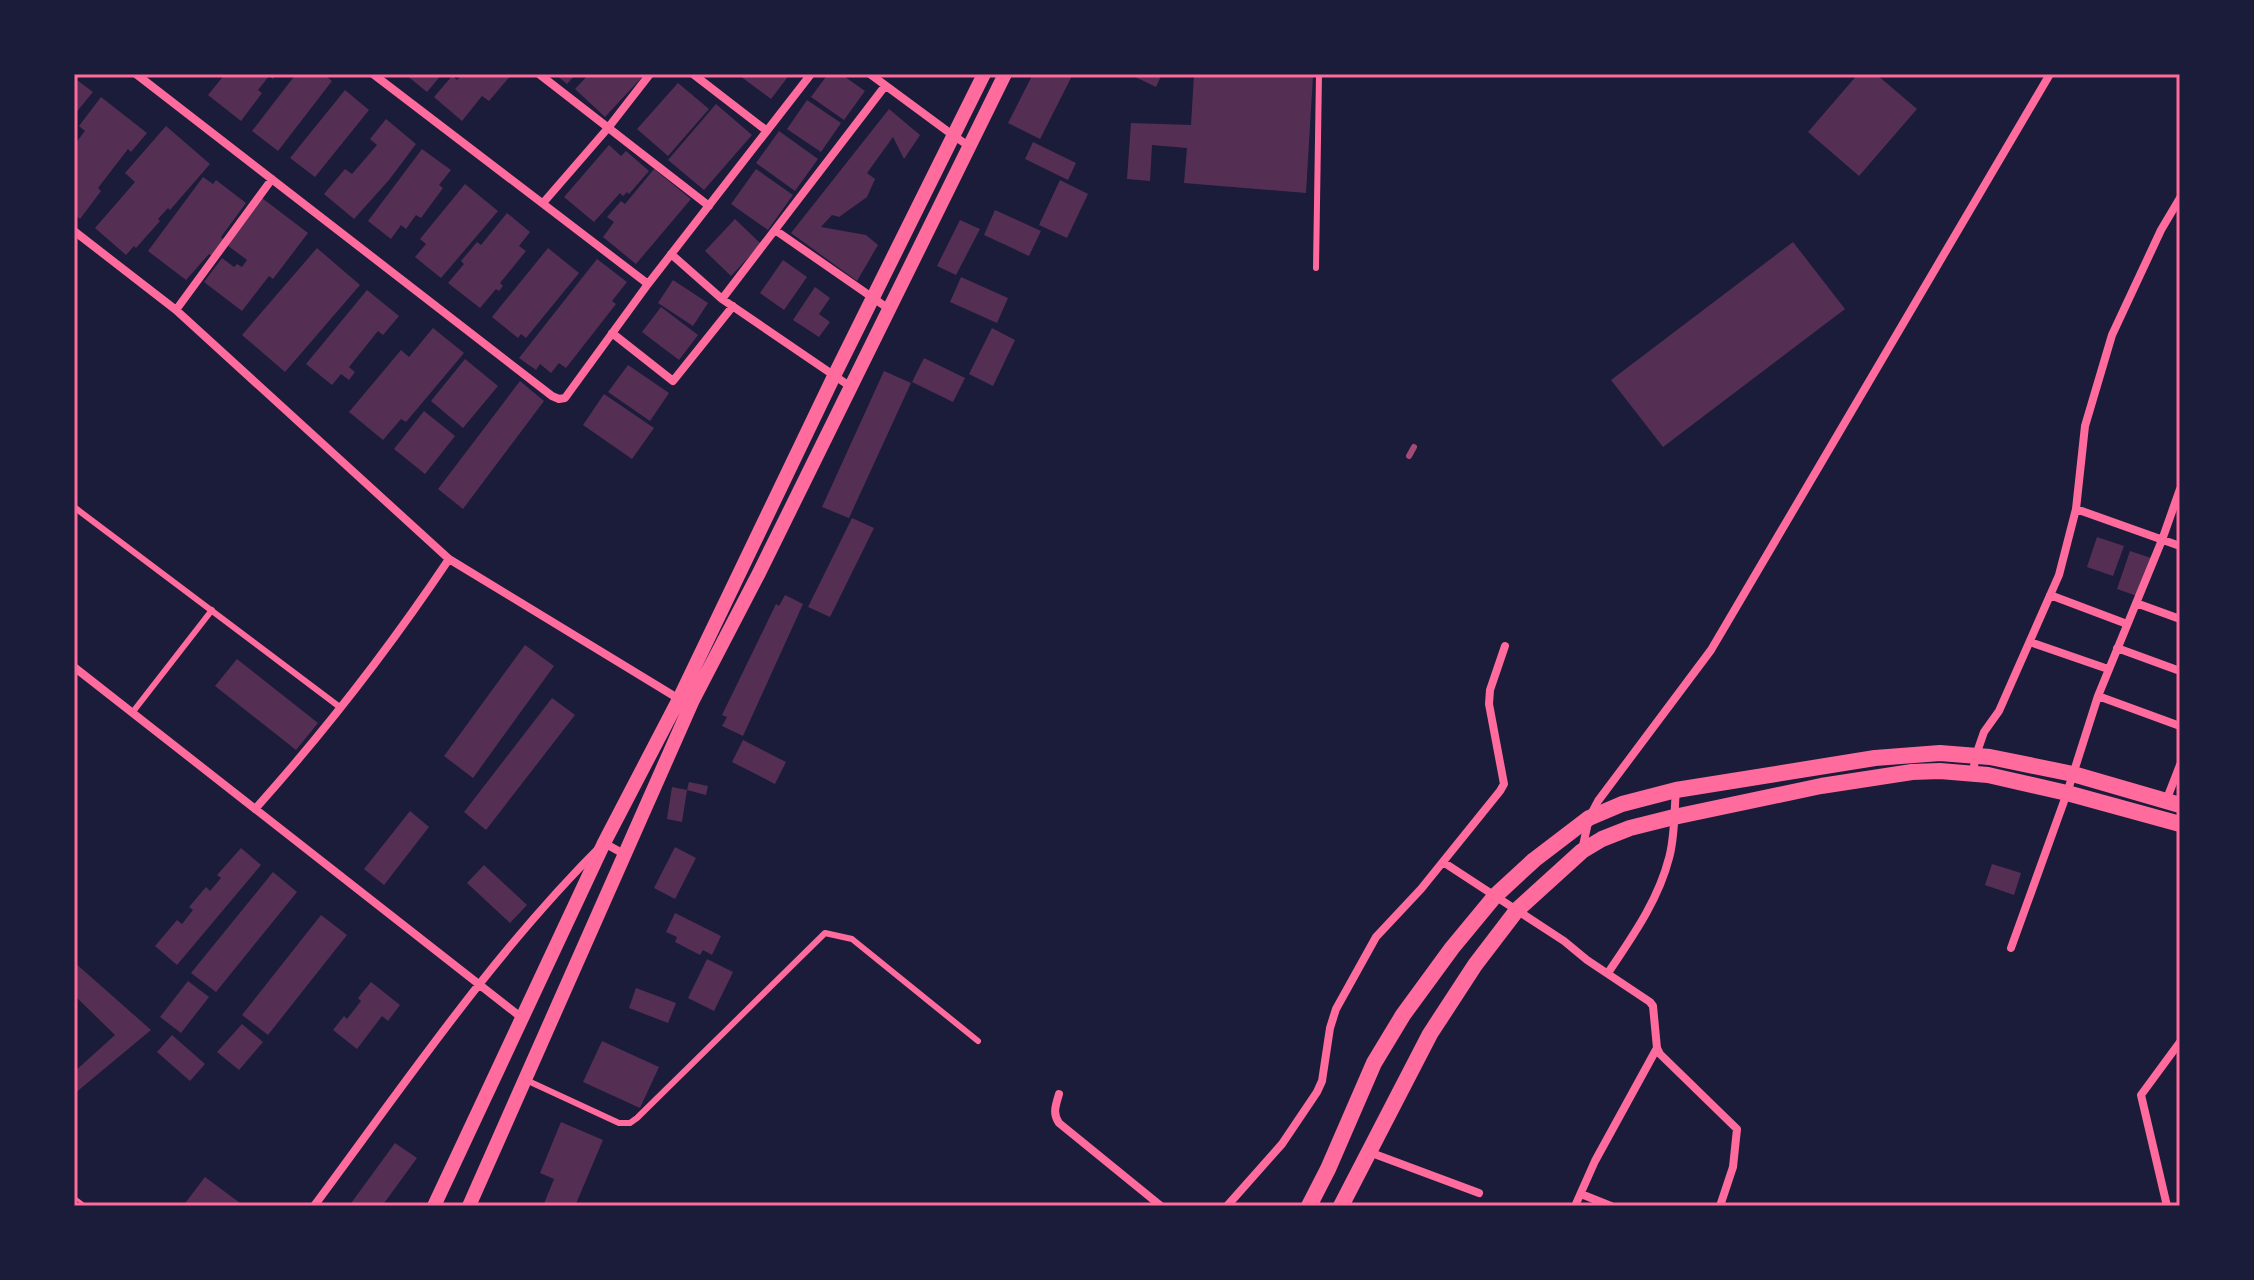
<svg xmlns="http://www.w3.org/2000/svg" width="2254" height="1280" font-family="'Archivo Narrow',sans-serif">
<style>
.building{fill:#542f53}
.lines{fill:none;stroke-linecap:round;stroke-linejoin:round}
.path{stroke:#ff6b9d;stroke-width:3}
.service{stroke:#ff6b9d;stroke-width:6}
.minor{stroke:#ff6b9d;stroke-width:8}
.tertiary{stroke:#ff6b9d;stroke-width:14}
.secondary{stroke:#ff6b9d;stroke-width:16}
.rail{stroke:#a44b75;stroke-width:6}
.neatline{fill:none;stroke:#ff6b9d;stroke-width:3}
</style>
<rect width="100%" height="100%" fill="#1b1b3a"/>
<path class="building" d="M 74,74 L 81,74 L 77,80 L 93,92 L 74,115 Z
M 225,74 L 277,74 L 273,79 L 269,76 L 258,90 L 262,93 L 241,121 L 208,95 Z
M 296,74 L 323,74 L 332,81 L 278,151 L 252,131 Z
M 405,74 L 442,74 L 427,92 Z
M 463,74 L 512,74 L 489,101 L 482,96 L 462,121 L 434,97 L 452,76 L 457,80 Z
M 555,74 L 576,74 L 567,84 Z
M 589,74 L 645,74 L 605,117 L 575,89 Z
M 742,74 L 790,74 L 771,99 L 740,76 Z
M 828,74 L 841,74 L 865,91 L 844,120 L 811,97 Z
M 1033,74 L 1073,74 L 1040,139 L 1008,123 Z
M 1129,74 L 1162,74 L 1156,87 Z
M 1194,74 L 1275,74 L 1313,76 L 1306,193 L 1184,183 L 1187,148 L 1152,145 L 1150,181 L 1127,179 L 1131,123 L 1191,125 Z
M 1858,74 L 1876,74 L 1917,109 L 1859,176 L 1808,132 Z
M 678,83 L 709,109 L 668,156 L 637,129 Z
M 345,90 L 369,110 L 315,177 L 290,158 Z
M 101,97 L 147,133 L 131,152 L 128,149 L 98,188 L 101,191 L 80,219 L 74,214 L 74,145 L 85,131 L 79,126 Z
M 807,100 L 841,123 L 821,152 L 787,129 Z
M 716,104 L 752,135 L 704,190 L 668,160 Z
M 889,109 L 920,135 L 904,159 L 893,137 L 867,173 L 875,179 L 867,197 L 839,217 L 832,215 L 821,227 L 866,235 L 878,245 L 857,281 L 791,233 Z
M 386,119 L 416,144 L 389,180 L 354,219 L 324,194 L 345,169 L 352,174 L 377,145 L 370,139 Z
M 166,126 L 210,164 L 170,210 L 168,208 L 158,219 L 160,221 L 136,248 L 134,246 L 126,255 L 95,228 L 135,182 L 125,173 Z
M 779,131 L 818,159 L 795,191 L 756,163 Z
M 1033,142 L 1076,163 L 1068,180 L 1025,159 Z
M 609,145 L 621,156 L 626,151 L 649,171 L 629,194 L 627,192 L 623,196 L 620,193 L 594,222 L 564,197 Z
M 422,149 L 451,170 L 439,185 L 443,188 L 421,218 L 416,215 L 406,229 L 401,225 L 391,239 L 368,221 Z
M 654,169 L 691,199 L 636,264 L 603,237 L 614,222 L 607,217 L 621,201 L 625,204 Z
M 756,169 L 793,195 L 768,230 L 731,204 Z
M 203,177 L 213,184 L 216,180 L 246,203 L 221,237 L 224,240 L 212,256 L 209,254 L 186,280 L 148,251 Z
M 1060,180 L 1088,194 L 1067,238 L 1039,225 Z
M 465,184 L 498,211 L 441,278 L 415,257 L 426,244 L 420,239 Z
M 262,198 L 308,233 L 273,279 L 269,276 L 242,311 L 204,282 L 222,258 L 234,267 L 237,264 L 242,267 L 247,260 L 227,245 Z
M 995,210 L 1041,231 L 1029,256 L 984,235 Z
M 507,213 L 530,232 L 519,246 L 526,251 L 500,283 L 503,286 L 499,291 L 496,289 L 480,308 L 448,283 L 464,264 L 461,261 L 477,242 L 481,245 Z
M 735,219 L 761,244 L 731,276 L 705,251 Z
M 960,220 L 980,229 L 956,275 L 937,266 Z
M 1793,242 L 1845,309 L 1663,447 L 1611,380 Z
M 317,248 L 360,285 L 285,372 L 242,335 Z
M 548,248 L 579,273 L 526,338 L 521,334 L 518,338 L 492,317 Z
M 597,259 L 627,282 L 612,301 L 616,304 L 566,368 L 559,363 L 551,373 L 540,364 L 536,370 L 519,358 Z
M 783,260 L 807,277 L 784,310 L 760,293 Z
M 961,277 L 1008,298 L 997,323 L 950,302 Z
M 673,280 L 708,303 L 693,326 L 658,303 Z
M 815,287 L 830,298 L 819,314 L 830,322 L 819,337 L 793,320 Z
M 367,290 L 399,316 L 383,335 L 378,331 L 349,367 L 355,372 L 349,380 L 341,374 L 332,385 L 306,364 Z
M 661,307 L 698,335 L 679,360 L 642,332 Z
M 433,328 L 464,353 L 406,422 L 401,419 L 383,440 L 349,412 L 401,350 L 409,357 Z
M 992,328 L 1015,340 L 993,386 L 969,374 Z
M 924,358 L 965,378 L 953,402 L 912,382 Z
M 465,359 L 498,386 L 463,428 L 431,401 Z
M 628,365 L 669,393 L 650,421 L 608,392 Z
M 884,371 L 911,383 L 849,518 L 822,507 Z
M 520,381 L 544,401 L 463,509 L 438,489 Z
M 604,394 L 654,428 L 632,459 L 583,425 Z
M 424,411 L 455,436 L 425,474 L 394,449 Z
M 852,518 L 874,528 L 830,617 L 808,607 Z
M 2097,537 L 2124,546 L 2113,576 L 2087,567 Z
M 2130,551 L 2151,558 L 2137,596 L 2117,589 Z
M 785,595 L 803,604 L 743,736 L 722,726 L 727,717 L 722,715 L 776,604 L 779,606 Z
M 525,645 L 554,666 L 473,778 L 444,756 Z
M 237,659 L 318,723 L 296,750 L 215,686 Z
M 552,698 L 575,715 L 486,830 L 464,812 Z
M 743,740 L 786,762 L 775,784 L 732,762 Z
M 689,782 L 708,786 L 706,795 L 687,790 Z
M 672,787 L 687,790 L 682,822 L 667,819 Z
M 410,811 L 429,827 L 384,885 L 364,869 Z
M 675,847 L 696,858 L 675,899 L 654,888 Z
M 241,848 L 261,865 L 177,965 L 155,946 L 177,920 L 182,924 L 193,910 L 189,907 L 206,887 L 210,891 L 221,878 L 217,875 Z
M 1992,864 L 2021,873 L 2014,895 L 1985,885 Z
M 484,865 L 527,905 L 510,923 L 467,883 Z
M 273,872 L 297,892 L 216,992 L 191,973 Z
M 675,913 L 721,936 L 712,955 L 703,950 L 700,955 L 675,942 L 677,937 L 666,932 Z
M 321,915 L 347,935 L 268,1035 L 242,1015 Z
M 707,959 L 733,972 L 714,1011 L 688,998 Z
M 74,962 L 151,1030 L 74,1094 L 74,1072 L 115,1035 L 74,995 Z
M 188,981 L 209,997 L 181,1033 L 160,1017 Z
M 371,982 L 400,1005 L 388,1021 L 382,1016 L 357,1049 L 333,1030 L 344,1016 L 347,1019 L 361,1001 L 358,998 Z
M 636,988 L 676,1003 L 668,1023 L 629,1008 Z
M 242,1024 L 263,1042 L 239,1070 L 217,1052 Z
M 172,1035 L 205,1064 L 190,1081 L 157,1052 Z
M 602,1041 L 659,1067 L 640,1108 L 583,1082 Z
M 561,1122 L 603,1140 L 575,1206 L 543,1206 L 554,1179 L 540,1173 Z
M 395,1143 L 417,1158 L 382,1206 L 349,1206 Z
M 205,1177 L 244,1206 L 183,1206 Z"/>
<g class="lines">
<path class="path" d="M 74,1197 L 86,1206"/>
<path class="service" d="M 1316,268 L 1319,74
M 74,507 L 341,708
M 132,713 L 212,610
M 526,1080 L 619,1123 L 630,1123 L 637,1118 L 825,933 L 852,939 L 978,1041"/>
<path class="minor" d="M 136,74 L 552,396 L 559,399 L 565,398 L 648,284 L 811,74
M 373,74 L 648,284
M 539,74 L 709,206
M 693,74 L 767,131
M 870,74 L 954,136 L 969,146
M 543,203 L 608,128 L 650,74
M 775,230 L 889,309
M 74,231 L 176,310 L 449,559 L 679,699
M 671,254 L 722,299 L 851,387
M 722,299 L 885,86
M 176,310 L 272,179
M 612,333 L 673,381 L 733,306
M 2076,509 L 2180,546
M 2050,595 L 2127,624
M 2136,603 L 2180,619
M 2030,642 L 2108,669
M 2117,648 L 2180,671
M 74,667 L 522,1018
M 2098,696 L 2180,726
M 1973,772 L 1976,755 L 1984,732 L 1999,711 L 2059,575 L 2076,509 L 2085,426 L 2112,335 L 2161,230 L 2180,198
M 2166,801 L 2180,765
M 255,809 C 326,730 390,647 449,559
M 1582,850 L 1589,818 L 1598,801 L 1711,650 L 2050,74
M 1443,862 L 1564,941 L 1587,960 L 1650,1002 L 1653,1006 L 1657,1048 L 1660,1054 L 1737,1129 L 1733,1167 L 1720,1206
M 2011,948 L 2067,793 L 2098,696 L 2162,540 L 2180,489
M 1608,973 C 1632,937 1658,901 1669,858 C 1675,837 1674,812 1676,790
M 1059,1094 C 1056,1105 1052,1113 1059,1123 L 1161,1206
M 1369,1152 L 1479,1193
M 1581,1194 L 1611,1206
M 314,1206 C 406,1082 494,952 604,843 L 624,854
M 1227,1206 L 1282,1144 L 1317,1092 L 1322,1081 L 1330,1028 L 1336,1009 L 1376,937 L 1421,889 L 1500,791 L 1504,784 L 1489,704 L 1490,690 L 1505,646
M 1575,1206 L 1595,1161 L 1657,1048
M 2167,1206 L 2141,1095 L 2180,1042"/>
<path class="tertiary" d="M 434,1206 L 604,843 L 679,699 L 835,374 L 984,74
M 469,1206 L 693,700 L 759,573 L 1005,74"/>
<path class="secondary" d="M 1309,1206 L 1328,1169 L 1374,1063 L 1403,1015 L 1452,948 L 1495,896 L 1534,860 L 1589,818 L 1622,804 L 1676,790 L 1875,758 L 1940,753 L 1990,757 L 2073,774 L 2180,805
M 1341,1206 L 1430,1034 L 1475,965 L 1517,910 L 1582,851 L 1602,839 L 1630,828 L 1674,817 L 1821,786 L 1912,772 L 1940,771 L 1988,775 L 2067,793 L 2180,824"/>
<path class="rail" d="M 1409,456 L 1414,447"/>
</g>
<rect width="2254" height="1280" fill="none" stroke="#1b1b3a" stroke-width="152"/>
<rect x="76" y="76" width="2102" height="1128" class="neatline"/>
</svg>
